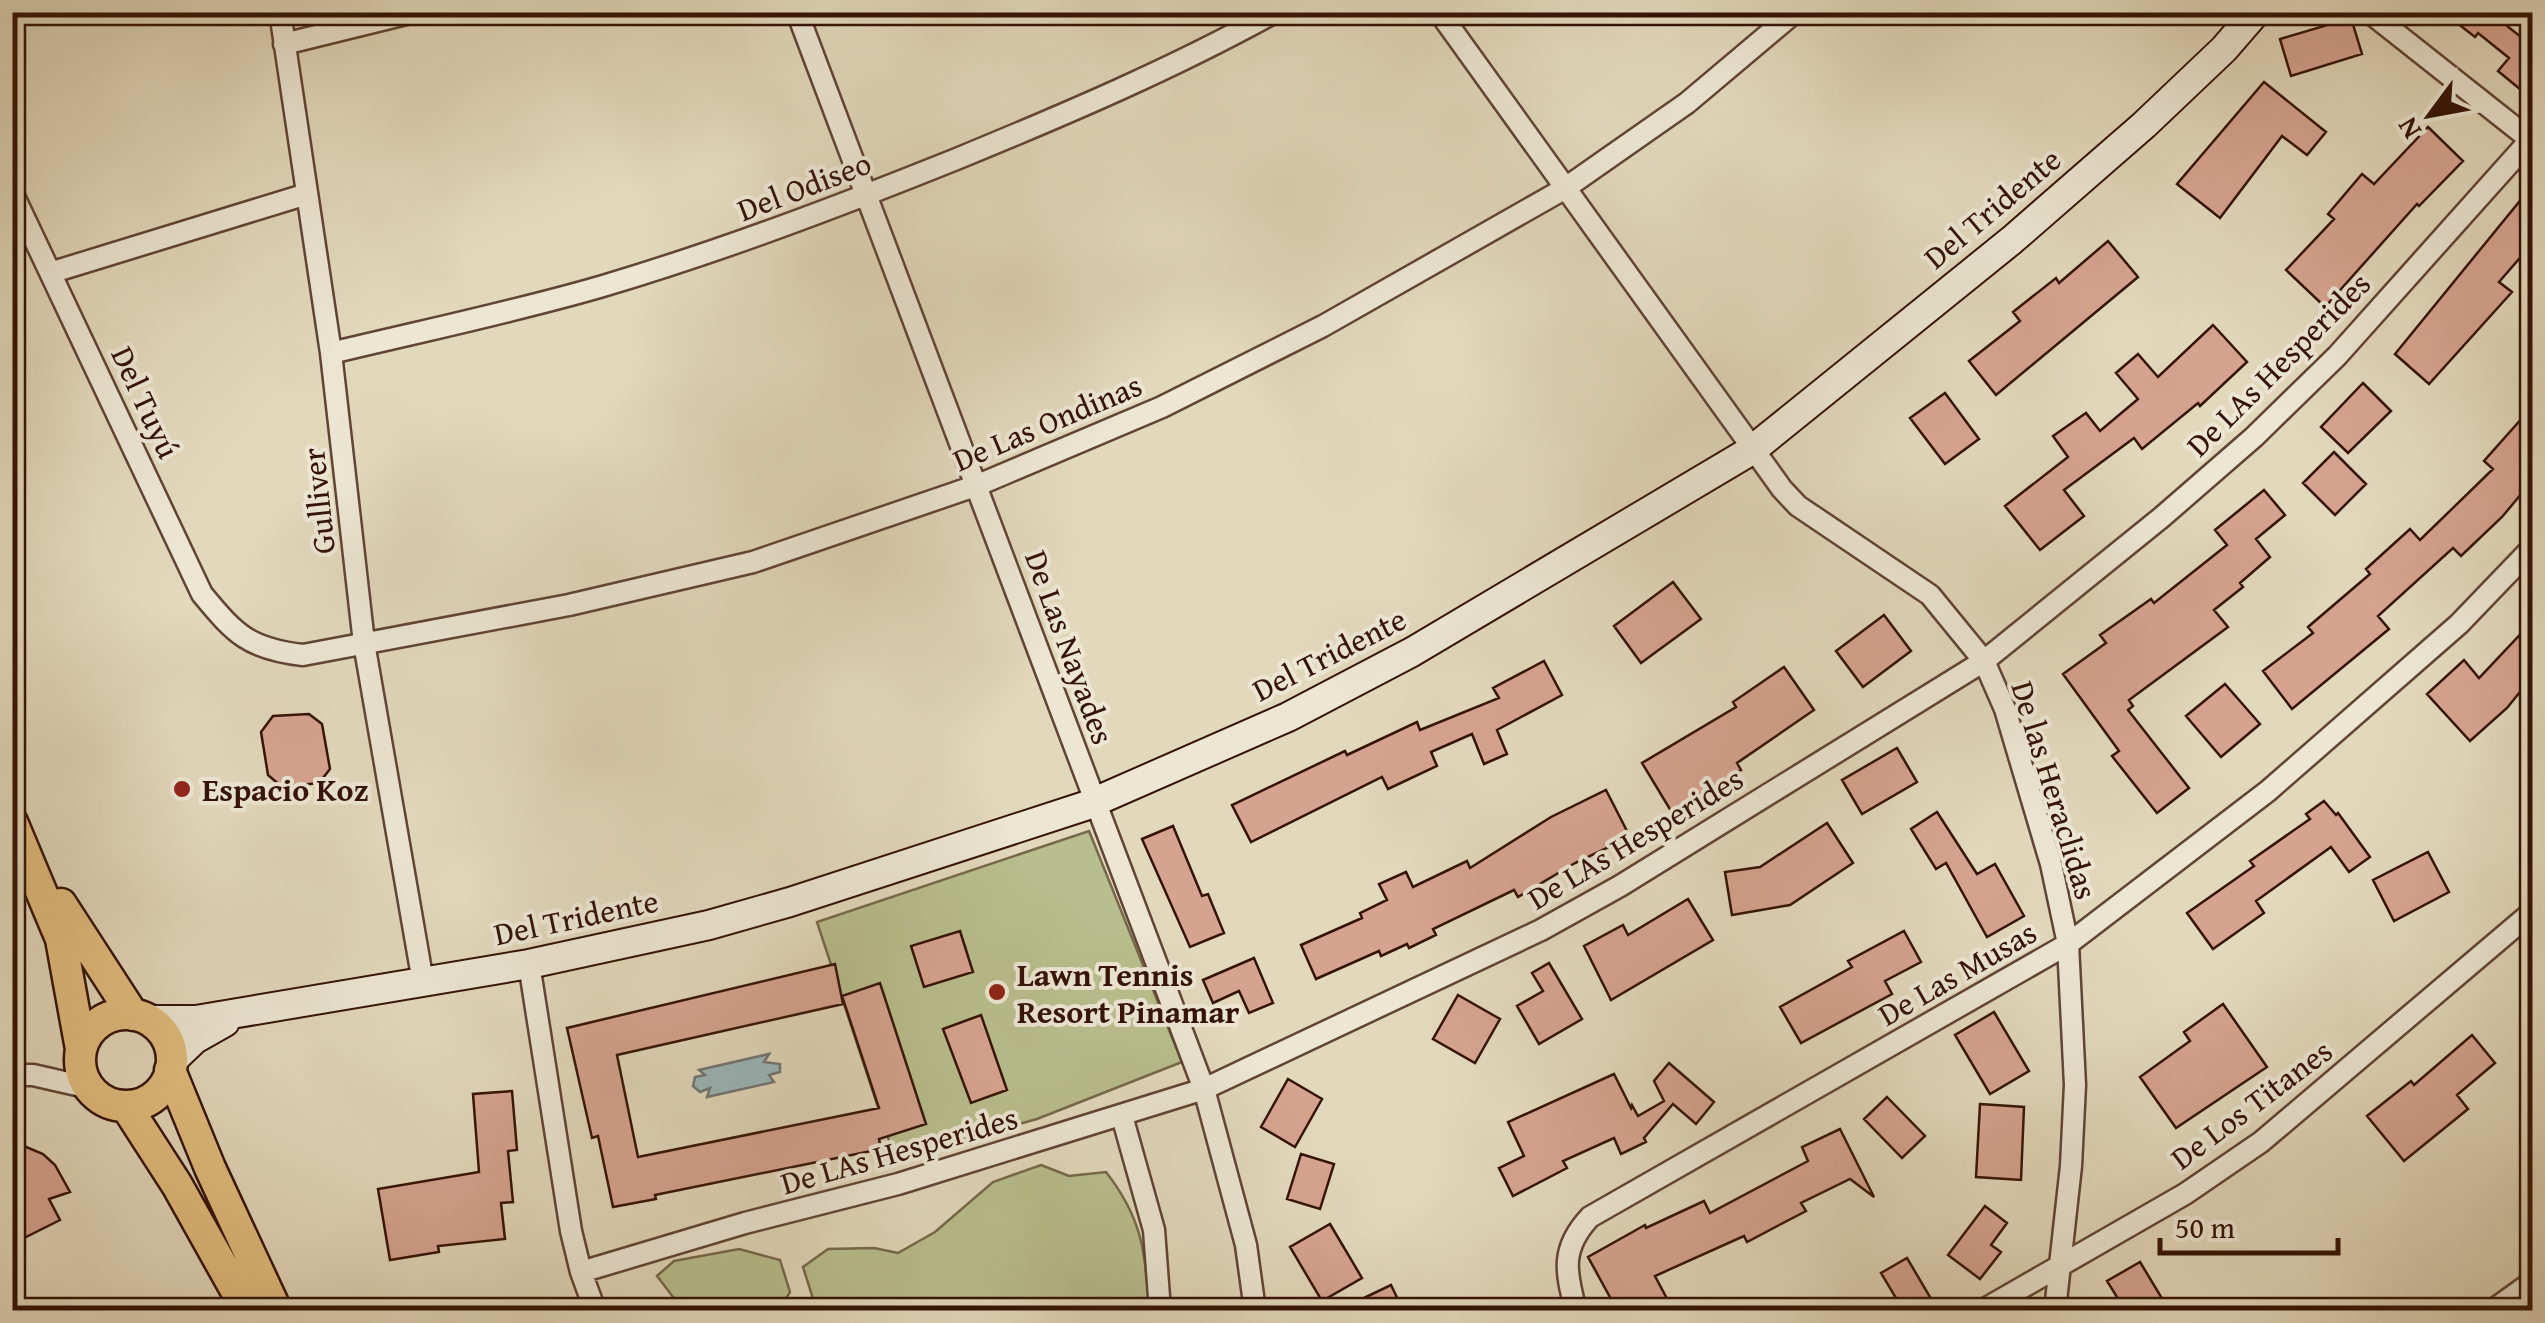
<svg xmlns="http://www.w3.org/2000/svg" width="2545" height="1323" font-family="'Gentium Book Plus',serif">
<style>
.green{fill:#b8be8d;stroke:#76684a;stroke-width:2.5}
.water{fill:#99b7bb;stroke:#717573;stroke-width:2.5}
.building{fill:#d6a390;stroke:#341306;stroke-width:2.5}
.lines{fill:none;stroke-linecap:round;stroke-linejoin:round}
.minor-casing{stroke:#604434;stroke-width:25}
.secondary-casing{stroke:#341306;stroke-width:32}
.primary-casing{stroke:#341306;stroke-width:35}
.minor{stroke:#ece6d3;stroke-width:20}
.secondary{stroke:#ece6d3;stroke-width:28}
.primary{stroke:#e1bc7e;stroke-width:30}
.poi-dot{fill:#8f2418;stroke:#ece6d3;stroke-width:4}
.labels{text-anchor:middle;dominant-baseline:central;stroke-width:8;stroke-linejoin:round;paint-order:stroke}
.street-label{font-size:32px;fill:#341306;stroke:#ece6d3}
.poi-label{font-size:32px;font-weight:bold;fill:#341306;stroke:#ece6d3;text-anchor:start}
</style>
<rect width="100%" height="100%" fill="#e2d8bc"/>
<filter id="stains"><feTurbulence type="fractalNoise" baseFrequency=".002" numOctaves="4"/><feColorMatrix values="0 0 0 0 .2 0 0 0 0 .09 0 0 0 0 .02 0 0 0 .5 -.17"/></filter>
<radialGradient id="worn" r=".72"><stop offset=".6" stop-color="#630" stop-opacity="0"/><stop offset="1" stop-color="#630" stop-opacity=".3"/></radialGradient>
<path class="green" d="M 1089,831 L 1182,1062 L 1037,1119 L 895,1159 L 817,922 Z
M 1041,1165 L 1069,1176 L 1106,1172 C 1142,1218 1146,1253 1149,1310 L 800,1310 L 814,1302 L 803,1267 L 828,1249 L 874,1248 L 898,1253 L 935,1232 L 993,1182 Z
M 739,1249 L 780,1260 L 790,1292 L 779,1310 L 683,1310 L 657,1276 L 674,1261 Z"/>
<path class="water" d="M 769,1054 L 764,1062 L 780,1064 L 780,1072 L 769,1075 L 774,1082 L 707,1097 L 710,1088 L 700,1092 L 693,1086 L 695,1077 L 705,1075 L 699,1070 Z"/>
<path class="building" d="M 2443,12 L 2495,12 L 2493,15 L 2521,37 L 2532,23 L 2532,76 L 2521,90 L 2498,71 L 2509,58 L 2478,33 L 2475,37 Z
M 2351,18 L 2362,54 L 2291,76 L 2280,39 Z
M 2264,82 L 2326,132 L 2307,155 L 2282,136 L 2220,218 L 2177,184 Z
M 2428,127 L 2463,161 L 2419,206 L 2417,204 L 2325,307 L 2286,270 L 2334,219 L 2328,214 L 2362,174 L 2374,184 Z
M 2532,186 L 2532,244 L 2499,282 L 2512,292 L 2429,384 L 2395,354 Z
M 2108,241 L 2138,277 L 1996,395 L 1969,361 L 2020,321 L 2013,312 L 2056,278 L 2059,283 Z
M 2213,325 L 2247,362 L 2200,406 L 2198,403 L 2142,449 L 2134,438 L 2064,490 L 2084,516 L 2040,550 L 2005,506 L 2068,457 L 2053,436 L 2086,413 L 2100,431 L 2138,399 L 2116,373 L 2138,354 L 2158,377 Z
M 2363,383 L 2391,411 L 2348,453 L 2321,427 Z
M 1945,393 L 1979,439 L 1945,464 L 1910,418 Z
M 2532,407 L 2532,481 L 2502,517 L 2461,556 L 2453,548 L 2378,616 L 2389,629 L 2292,709 L 2263,671 L 2313,633 L 2308,627 L 2370,574 L 2366,569 L 2410,529 L 2420,540 L 2493,469 L 2484,461 Z
M 2334,452 L 2366,484 L 2335,515 L 2303,483 Z
M 2264,490 L 2285,515 L 2256,539 L 2270,557 L 2240,583 L 2243,587 L 2214,610 L 2228,627 L 2129,700 L 2133,706 L 2128,710 L 2189,788 L 2157,813 L 2112,756 L 2119,751 L 2063,674 L 2106,643 L 2100,635 L 2151,599 L 2154,603 L 2227,545 L 2215,530 Z
M 1673,582 L 1701,619 L 1641,663 L 1614,626 Z
M 1884,615 L 1911,651 L 1863,687 L 1836,651 Z
M 2532,622 L 2532,677 L 2507,708 L 2470,741 L 2427,694 L 2464,660 L 2479,678 Z
M 1544,661 L 1562,695 L 1497,730 L 1507,754 L 1484,764 L 1472,734 L 1431,752 L 1437,766 L 1388,789 L 1382,777 L 1251,842 L 1232,805 L 1345,751 L 1347,755 L 1417,722 L 1420,730 L 1499,698 L 1493,688 Z
M 1784,667 L 1814,710 L 1737,763 L 1741,770 L 1671,811 L 1642,763 L 1736,707 L 1733,702 Z
M 2225,684 L 2260,724 L 2221,757 L 2186,716 Z
M 309,714 L 322,724 L 330,769 L 319,783 L 282,787 L 268,775 L 261,732 L 273,716 Z
M 1897,748 L 1917,782 L 1862,814 L 1842,780 Z
M 1606,790 L 1630,837 L 1575,863 L 1518,897 L 1514,890 L 1433,929 L 1436,935 L 1409,948 L 1407,944 L 1381,956 L 1379,951 L 1316,979 L 1301,945 L 1362,918 L 1360,913 L 1387,900 L 1379,884 L 1406,872 L 1413,887 L 1467,861 L 1470,868 L 1551,817 Z
M 2324,801 L 2336,815 L 2338,813 L 2370,857 L 2349,872 L 2331,847 L 2256,901 L 2264,913 L 2213,949 L 2187,913 L 2254,866 L 2250,861 L 2310,819 L 2306,814 Z
M 1937,812 L 1977,874 L 1995,864 L 2024,916 L 1987,937 L 1946,863 L 1936,869 L 1911,829 Z
M 1827,823 L 1853,863 L 1790,905 L 1732,915 L 1725,872 L 1760,867 Z
M 1173,826 L 1202,896 L 1208,894 L 1224,933 L 1190,947 L 1142,839 Z
M 2428,852 L 2449,892 L 2394,921 L 2373,880 Z
M 1688,899 L 1713,940 L 1611,1000 L 1584,946 L 1623,925 L 1628,935 Z
M 960,931 L 973,972 L 924,987 L 911,946 Z
M 1904,931 L 1921,962 L 1885,981 L 1892,994 L 1801,1043 L 1780,1007 L 1852,967 L 1848,961 Z
M 1254,958 L 1273,1003 L 1249,1013 L 1239,991 L 1213,1003 L 1203,980 Z
M 1549,963 L 1582,1019 L 1539,1044 L 1517,1006 L 1543,991 L 1532,973 Z
M 835,964 L 843,1004 L 617,1055 L 638,1157 L 879,1108 L 842,996 L 880,983 L 926,1124 L 879,1139 L 881,1149 L 655,1195 L 656,1199 L 613,1207 L 598,1136 L 592,1138 L 567,1028 Z
M 1458,995 L 1500,1019 L 1475,1063 L 1433,1039 Z
M 2223,1004 L 2267,1067 L 2176,1128 L 2140,1077 L 2190,1041 L 2184,1032 Z
M 1994,1012 L 2029,1071 L 1990,1094 L 1955,1035 Z
M 981,1015 L 1007,1090 L 971,1103 L 943,1029 Z
M 2472,1035 L 2495,1063 L 2457,1095 L 2468,1109 L 2404,1161 L 2367,1116 L 2411,1081 L 2414,1085 Z
M 1669,1063 L 1714,1102 L 1696,1124 L 1673,1104 L 1644,1138 L 1646,1142 L 1621,1154 L 1614,1138 L 1563,1161 L 1567,1168 L 1513,1196 L 1499,1168 L 1524,1156 L 1508,1122 L 1614,1074 L 1631,1108 L 1632,1105 L 1638,1116 L 1664,1101 L 1654,1081 Z
M 1288,1079 L 1322,1099 L 1295,1147 L 1261,1127 Z
M 512,1091 L 517,1150 L 508,1151 L 513,1202 L 501,1203 L 505,1239 L 438,1246 L 439,1252 L 390,1260 L 378,1189 L 479,1172 L 473,1094 Z
M 1887,1097 L 1925,1136 L 1902,1158 L 1864,1119 Z
M 1980,1104 L 2024,1107 L 2021,1180 L 1976,1177 Z
M 1840,1129 L 1874,1197 L 1850,1179 L 1801,1203 L 1806,1211 L 1747,1242 L 1744,1236 L 1655,1276 L 1673,1310 L 1617,1310 L 1588,1257 L 1645,1225 L 1646,1228 L 1704,1201 L 1710,1213 L 1808,1161 L 1802,1147 Z
M 12,1141 L 43,1154 L 55,1165 L 70,1192 L 49,1199 L 60,1220 L 12,1244 Z
M 1301,1154 L 1334,1164 L 1320,1209 L 1287,1199 Z
M 1985,1206 L 2007,1223 L 1991,1245 L 2001,1252 L 1980,1279 L 1948,1255 Z
M 1330,1224 L 1362,1278 L 1322,1301 L 1290,1247 Z
M 1907,1258 L 1930,1297 L 1903,1310 L 1881,1273 Z
M 2140,1262 L 2169,1310 L 2125,1310 L 2107,1281 Z
M 1391,1285 L 1403,1310 L 1339,1310 Z"/>
<g class="lines">
<g class="minor-casing">
<path id="minor" d="M 280,12 L 331,353 L 364,643 L 423,982
M 797,12 L 1204,1089 L 1246,1245 L 1255,1310
M 1439,12 L 1782,489 L 1798,506 L 1930,595 L 1984,661 L 2005,709 L 2051,864 L 2068,944 L 2075,1085 L 2071,1166 L 2055,1310
M 2369,12 L 2532,141
M 284,44 L 414,12
M 12,192 L 202,594 C 235,634 249,649 303,655 L 569,605 L 753,562 L 978,485 L 1162,407 L 1323,326 L 1564,189 L 1687,103 L 1795,12
M 53,272 L 307,194
M 331,353 C 422,331 514,312 603,286 C 724,250 842,205 959,158 C 1066,114 1174,68 1275,12
M 529,964 L 571,1231 L 581,1272 L 595,1310
M 12,1075 L 33,1075 L 90,1088
M 1122,1116 L 1154,1230 L 1160,1310
M 581,1272 L 745,1223 L 898,1184 L 1204,1089 L 1541,930 L 1620,886 L 1984,661 L 2162,517 L 2254,437 L 2337,356 L 2532,138
M 1576,1310 C 1565,1271 1561,1248 1590,1217 L 2068,944 L 2268,791 L 2459,624 L 2532,548
M 1983,1310 L 2185,1194 L 2261,1142 L 2532,912
M 2493,1310 L 2532,1282"/>
</g>
<g class="secondary-casing">
<path id="secondary" d="M 148,1020 L 196,1020 L 529,964 L 709,925 L 790,902 L 1085,806 L 1288,717 L 1412,652 L 1752,450 L 2012,240 L 2144,125 L 2224,49 L 2256,12
M 172,1061 L 195,1039 L 225,1022"/>
</g>
<g class="primary-casing">
<path id="primary" d="M 12,822 L 61,939 L 81,1049
M 61,904 L 133,1015
M80 1060a46 46 0 1 1 92 0a46 46 0 1 1-92 0Z
M 170,1070 L 210,1168 L 276,1310
M 126,1106 L 177,1185 L 247,1310"/>
</g>
<use href="#minor" class="minor"/>
<use href="#secondary" class="secondary"/>
<use href="#primary" class="primary"/>
</g>
<g class="poi-dot">
<circle cx="182" cy="789" r="10"/>
<circle cx="997" cy="992" r="10"/>
</g>
<g class="labels">
<g class="street-label">
<text transform="translate(804 186) rotate(-21)">Del Odiseo</text>
<text transform="translate(1992 208) rotate(-40)">Del Tridente</text>
<text transform="translate(2278 364) rotate(-45)">De LAs Hesperides</text>
<text transform="translate(146 402) rotate(65)">Del Tuyú</text>
<text transform="translate(1047 422) rotate(-23)">De Las Ondinas</text>
<text transform="translate(318 501) rotate(-96)">Gulliver</text>
<text transform="translate(1070 647) rotate(70)">De Las Nayades</text>
<text transform="translate(1329 654) rotate(-27)">Del Tridente</text>
<text transform="translate(2055 790) rotate(73)">De las Heraclidas</text>
<text transform="translate(1635 838) rotate(-31)">De LAs Hesperides</text>
<text transform="translate(576 917) rotate(-12)">Del Tridente</text>
<text transform="translate(1957 973) rotate(-30)">De Las Musas</text>
<text transform="translate(2251 1104) rotate(-37)">De Los Titanes</text>
<text transform="translate(899 1150) rotate(-16)">De LAs Hesperides</text>
</g>
<g class="poi-label">
<text x="202" y="789">Espacio Koz</text>
<text x="1017" y="974">Lawn Tennis<tspan x="1017" dy="37">Resort Pinamar</tspan></text>
</g>
</g>
<rect width="2545" height="1323" fill="none" stroke="#e2d8bc" stroke-width="50"/>
<rect x="15" y="15" width="2515" height="1293" fill="none" stroke="#341306" stroke-width="5"/>
<rect x="25" y="25" width="2495" height="1273" fill="none" stroke="#341306" stroke-width="2.5"/>
<g transform="translate(2430 115) rotate(238)" stroke="#ece6d3" stroke-width="8" paint-order="stroke">
<path d="M0-8L18 38L0 25L-18 38Z" fill="#341306"/>
<text y="-15" font-size="28" font-weight="bold" text-anchor="middle" fill="#341306">N</text>
</g>
<path d="M2160 1238v15h178v-15" fill="none" stroke="#341306" stroke-width="5"/>
<text x="2175" y="1238" font-size="30" fill="#341306" stroke="#ece6d3" stroke-width="8" paint-order="stroke">50 m</text>
<rect width="100%" height="100%" filter="url(#stains)"/>
<rect width="100%" height="100%" fill="url(#worn)"/>
</svg>
